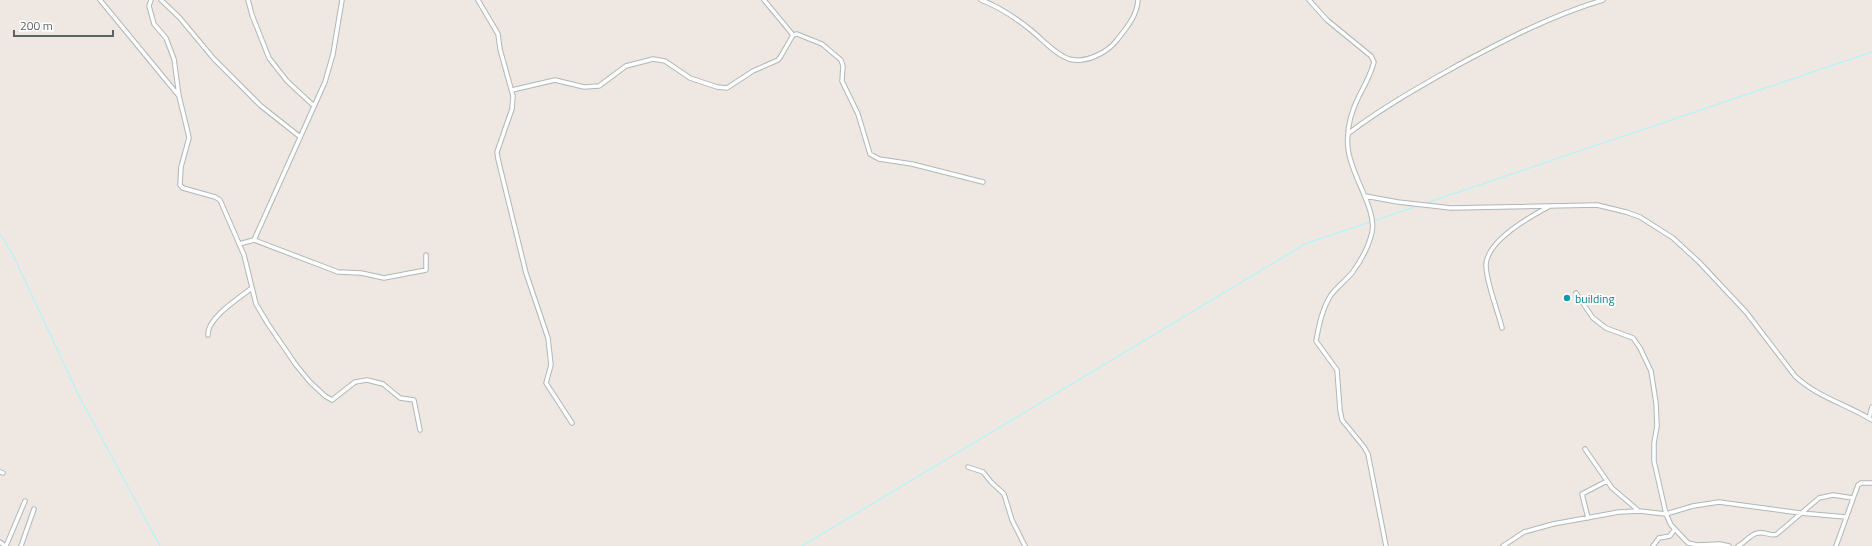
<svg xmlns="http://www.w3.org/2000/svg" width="1872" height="546" font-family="'Titillium Web',sans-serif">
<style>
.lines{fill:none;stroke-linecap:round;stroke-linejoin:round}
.stream{stroke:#a2f7ff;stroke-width:1}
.street-casing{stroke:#b0b7b9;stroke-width:5.5}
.street{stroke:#fff;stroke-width:3.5}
.culture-dot{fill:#0f9aa8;stroke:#fff;stroke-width:1.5}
.labels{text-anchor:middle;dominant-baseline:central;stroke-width:3.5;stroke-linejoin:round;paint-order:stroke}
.culture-label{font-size:12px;fill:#0d838f;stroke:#fff;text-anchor:start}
</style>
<rect width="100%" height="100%" fill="#efe8e2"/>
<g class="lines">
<path class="stream" d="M 1426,203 L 1872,52
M 0,234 L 13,255 L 79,396 L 160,546
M 802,546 L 1305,244 L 1417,206"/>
<g class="street-casing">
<path id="street" d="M 100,0 L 179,96
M 151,0 L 149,6 L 154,24 L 166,38 L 174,59 L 179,96 L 188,133 L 189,138 L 181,167 L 180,185 L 183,188 L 215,197 L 220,200 L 244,255 L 256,304 L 268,324 L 296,365 L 310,382 L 325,396 L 332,400 L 355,382 L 367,380 L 383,384 L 400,398 L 414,400 L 420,430
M 161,0 L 179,17 L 214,59 L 261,106 L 299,136
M 248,0 L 252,15 L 269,58 L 287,81 L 314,106
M 478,0 L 498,34 L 500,49 L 513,96 L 512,109 L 497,152 L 498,159 L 526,273 L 548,338 L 551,365 L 546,383 L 572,423
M 764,0 L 793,35
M 981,0 C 1000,7 1016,18 1032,31 C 1043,40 1055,54 1069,59 C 1086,64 1108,52 1117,40 C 1127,27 1137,16 1138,0
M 1309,0 L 1327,20 L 1371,56 L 1374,62 C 1371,74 1365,85 1359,96 C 1351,112 1346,130 1348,148 C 1350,174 1377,209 1372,232 C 1369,246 1360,262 1352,273 C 1345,281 1337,287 1331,295 C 1322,309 1319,325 1316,341 L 1337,370 L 1340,410 L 1342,420 L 1364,447 L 1368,454 L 1386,546
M 512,90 L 555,80 L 584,87 L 599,86 L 626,66 L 653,59 L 665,61 L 690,78 L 717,87 L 727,88 L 753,71 L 778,60 L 781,56 L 793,35 L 797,34 L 822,44 L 841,60 L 843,66 L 842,81 L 858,114 L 870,154 L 879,159 L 912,164 L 983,182
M 1349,133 C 1383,107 1421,86 1458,65 C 1505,40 1552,15 1603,0
M 1365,196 L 1398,202 L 1451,208 L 1597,205 L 1626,212 L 1640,217 L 1673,238 L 1699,262 L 1746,312 L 1795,376 C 1817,397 1846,404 1872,420
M 254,240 L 325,82 L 333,54 L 342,0
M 239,244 L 254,240 L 338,272 L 361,273 L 384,278 L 426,270 L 426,255
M 1576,293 L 1593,318 L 1606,328 L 1633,338 L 1640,348 L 1651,371 L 1656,403 L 1657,426 L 1654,443 L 1654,461 L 1666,514 L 1671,525 L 1688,543 L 1697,545 L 1720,544 L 1729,546
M 1502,328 C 1498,311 1486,282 1486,265 C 1487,240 1531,216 1550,206
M 208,335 C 207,318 239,298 252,288
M 1869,418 L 1872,407
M 1585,449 L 1612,488 L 1639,511
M 968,467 L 983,472 L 991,482 L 1004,494 L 1012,520 L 1025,546
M 0,472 L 3,473
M 1588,518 L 1582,494 L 1607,481
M 0,542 L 5,546
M 6,546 L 25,501
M 21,546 L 34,509
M 1503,546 L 1524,532 L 1553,524 L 1619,512 L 1639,511 L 1666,514 L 1693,506 L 1719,502 L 1800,513 L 1846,517
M 1653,546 L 1659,538 L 1670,536 L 1674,530
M 1738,546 C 1745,543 1750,534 1758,533 C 1765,531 1770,537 1777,534 L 1819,498 L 1833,495 L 1853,498
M 1836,546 L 1858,485 L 1861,483 L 1872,483"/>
</g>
<use href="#street" class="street"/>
</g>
<circle class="culture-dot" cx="1567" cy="298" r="4"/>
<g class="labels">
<g class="culture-label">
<text x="1575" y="298">building</text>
</g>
</g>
<path d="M14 30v6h99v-6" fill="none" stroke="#5b6365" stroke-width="2"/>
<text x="20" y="30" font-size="12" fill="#5b6365" stroke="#ffffff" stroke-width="3" paint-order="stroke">200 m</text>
</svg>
